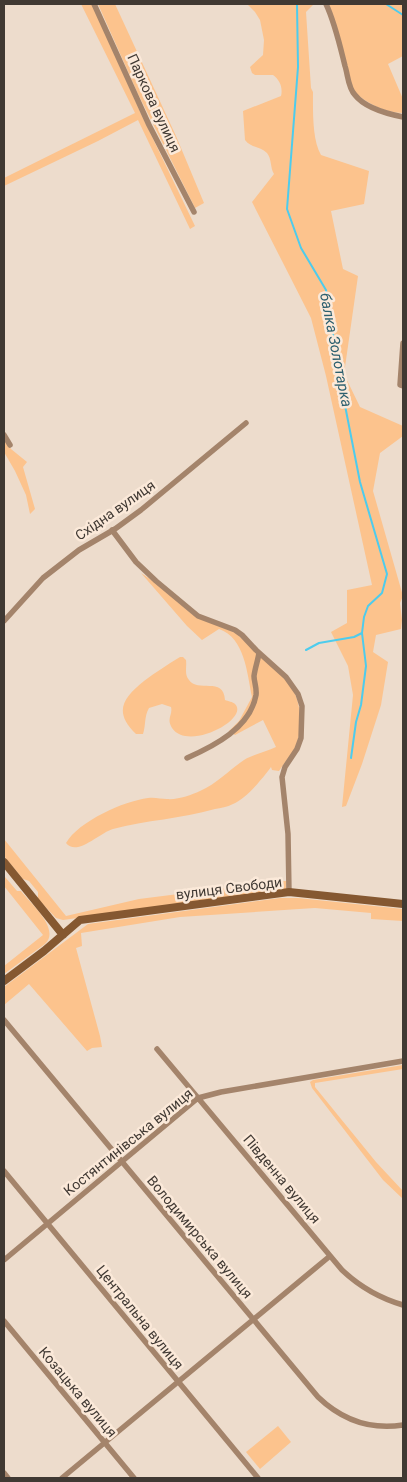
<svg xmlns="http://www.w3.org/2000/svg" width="407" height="1482" font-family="Roboto,sans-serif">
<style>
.green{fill:#fcc38d}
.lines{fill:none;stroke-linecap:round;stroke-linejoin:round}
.stream{stroke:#4dcced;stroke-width:2}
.street{stroke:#a4846b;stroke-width:5.5}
.secondary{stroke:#855831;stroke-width:8}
.labels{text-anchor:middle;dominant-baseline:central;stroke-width:5;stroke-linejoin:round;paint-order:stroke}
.street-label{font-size:14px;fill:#403933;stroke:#fbe9d9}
.water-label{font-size:15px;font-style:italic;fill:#2c5f6e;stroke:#fbe9d9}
</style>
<rect width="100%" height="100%" fill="#eddccc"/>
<path class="green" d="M 81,4 L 92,4 L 142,116 L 195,226 L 190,229 L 138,120 L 98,141 L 4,186 L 4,178 L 135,113 Z
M 98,4 L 115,4 L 176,136 L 204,203 L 195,208 L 138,94 Z
M 247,4 L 314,4 L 306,12 L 311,88 L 313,92 C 313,110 312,140 321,155 L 369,171 L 364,204 L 331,211 L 343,269 L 358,276 L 344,374 L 360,407 L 403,426 L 403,436 L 380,453 L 373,491 L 403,596 L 400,603 L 402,620 L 401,629 L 376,635 L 373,652 L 388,662 L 381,705 L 362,764 L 346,806 L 342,807 L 353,695 L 348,666 L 331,632 L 347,623 L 347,590 L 372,585 L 326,376 L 311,318 L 252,202 L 274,174 C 270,168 272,159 267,153 C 260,146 251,148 245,140 L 243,111 L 281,96 C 283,88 280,80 273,75 L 255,75 L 252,73 L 250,67 L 263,55 L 264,40 L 260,20 L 255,12 Z
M 328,4 L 403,4 L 403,56 L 388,64 L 403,99 L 403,113 C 385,113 367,103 354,92 Z
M 4,437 L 11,449 L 27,462 L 23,467 L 35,509 L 30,514 L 26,495 L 15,471 L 4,452 Z
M 141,573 L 156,583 L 193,615 L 236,633 L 290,684 C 301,701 304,728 295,748 C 291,756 284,763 279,771 L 272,770 L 271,767 C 263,778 246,799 233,804 C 227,807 221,808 215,809 C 181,819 146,820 113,829 C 99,833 77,857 66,843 C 79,821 124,801 148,798 C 155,797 161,799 167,799 C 178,800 191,795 200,791 C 218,783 229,770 244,760 C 254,754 266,752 276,747 L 263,720 L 235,735 L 229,731 L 239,721 L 252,697 C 247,673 245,638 219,629 L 202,640 L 187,626 Z
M 180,657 L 183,657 L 186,660 C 187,667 184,674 189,680 C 197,693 224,676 225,700 C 228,701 233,702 235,704 C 250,719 188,752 172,728 C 166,718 173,715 171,707 L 162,704 L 149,708 C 144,717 146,725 143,734 L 136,734 C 113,712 123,698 144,681 C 156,672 167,665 180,657 Z
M 4,839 L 66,916 L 139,899 L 282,881 L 286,881 L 286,889 L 63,920 L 56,918 L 38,899 L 38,892 L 29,881 L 23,879 L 4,856 Z
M 4,871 L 5,877 L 17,891 L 21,891 C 30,903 61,929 45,944 L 4,974 L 4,966 L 43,935 L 4,886 Z
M 280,898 L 298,898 L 403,909 L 403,921 L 371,919 L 371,913 L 315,908 L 299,909 L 180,917 L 81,933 L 82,946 L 76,948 L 100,1036 L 102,1047 L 92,1048 L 87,1051 L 29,984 L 4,1005 L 4,987 L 88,924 Z
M 403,1065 L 403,1069 L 315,1083 L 315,1087 L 376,1162 L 403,1191 L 403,1199 L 383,1180 L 312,1088 L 310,1082 L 313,1080 Z
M 278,1426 L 291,1442 L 260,1469 L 246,1452 Z"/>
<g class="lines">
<path class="stream" d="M 297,4 L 298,67 L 287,209 L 301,248 L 326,290 L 341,385 L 360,482 L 387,574 L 382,593 L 368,606 L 364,617 L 362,633 L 366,666 L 361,705 L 356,722 L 351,758
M 377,4 L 386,4 L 403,15
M 306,650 L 319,643 L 354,637 L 362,633"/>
<path class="street" d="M 94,4 L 149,125 L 194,212
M 326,4 C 335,23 340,46 345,66 C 348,75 348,88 355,95 C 365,108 388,114 403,117
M 403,343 L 400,385 L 403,386
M 4,435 L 10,445
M 112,530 L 136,562 L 156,581 L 198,616 L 235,630 L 242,635 L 256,650 L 286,677 L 298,694 L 302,706 L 301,738 L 297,749 L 285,767 L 282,777 L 288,834 L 289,892
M 4,621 L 43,578 L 79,550 L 115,529 L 141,510 L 246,423
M 187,758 C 214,746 250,728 256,695 C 257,688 254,682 254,676 C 255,668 258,660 259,653
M 4,1020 L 318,1397 C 342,1420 371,1430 403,1425
M 157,1049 L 342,1270 C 360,1287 379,1298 403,1305
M 4,1171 L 258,1478
M 4,1260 L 198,1098 L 221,1092 L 403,1061
M 4,1321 L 134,1478
M 4,1473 L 8,1478
M 62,1478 L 330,1256"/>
<path class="secondary" d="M 4,862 L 63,935
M 4,981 L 44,951 L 80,920 L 289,892 L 403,904"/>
</g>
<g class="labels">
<g class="street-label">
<text transform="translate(154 103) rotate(65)">Паркова вулиця</text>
<text transform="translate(115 510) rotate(-35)">Східна вулиця</text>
<text transform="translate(229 888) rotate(-7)">вулиця Свободи</text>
<text transform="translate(128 1142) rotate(-39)">Костянтинівська вулиця</text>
<text transform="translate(282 1179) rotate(50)">Південна вулиця</text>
<text transform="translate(200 1237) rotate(50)">Володимирська вулиця</text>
<text transform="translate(140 1317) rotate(51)">Центральна вулиця</text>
<text transform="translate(78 1392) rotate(50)">Козацька вулиця</text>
</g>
<g class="water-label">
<text transform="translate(336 350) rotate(79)">балка Золотарка</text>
</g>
</g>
<rect width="407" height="1482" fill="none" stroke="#403933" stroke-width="10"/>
</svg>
